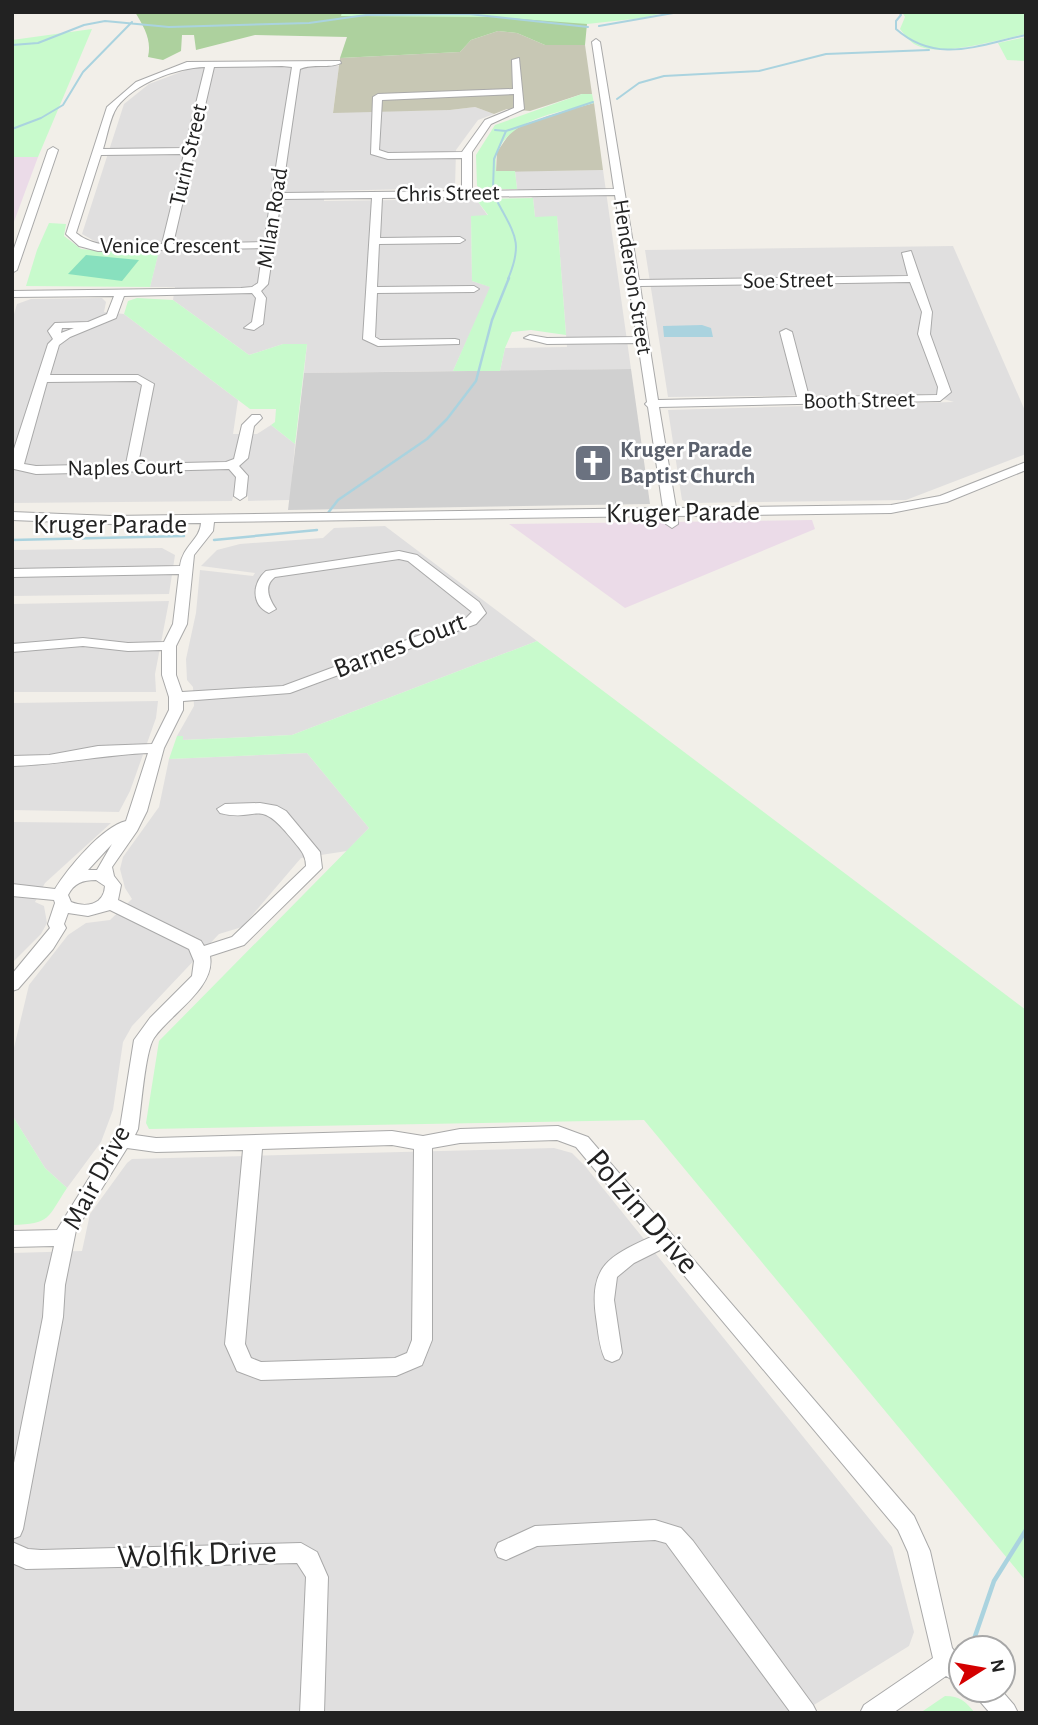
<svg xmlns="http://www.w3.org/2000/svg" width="1038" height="1725" font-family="'Alegreya Sans',sans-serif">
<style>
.residential{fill:#e0dfdf}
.industrial{fill:#ebdbe8}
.religious{fill:#d0d0d0}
.construction{fill:#c7c7b4}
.forest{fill:#add19e}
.park{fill:#c8facc}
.pitch{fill:#88e0be}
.water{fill:#aad3df}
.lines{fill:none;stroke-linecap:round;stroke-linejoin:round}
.stream-far2{stroke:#aad3df;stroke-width:2}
.stream-far1{stroke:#aad3df;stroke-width:2.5}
.stream{stroke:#aad3df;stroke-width:4.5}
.minor-casing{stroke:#a9a9a9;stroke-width:2}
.minor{fill:#fff;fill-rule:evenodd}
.labels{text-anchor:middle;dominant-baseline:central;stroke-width:5;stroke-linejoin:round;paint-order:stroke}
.far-street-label{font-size:23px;fill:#222;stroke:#fff}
.far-worship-label{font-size:23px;font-weight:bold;fill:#5b616d;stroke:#fff;text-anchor:start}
.street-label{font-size:28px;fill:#222;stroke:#fff}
.near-street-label{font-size:33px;fill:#222;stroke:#fff}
</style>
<rect width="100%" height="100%" fill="#f2efe9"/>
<path class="residential" d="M 339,66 L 333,112 L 450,110 L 475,107 L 494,114 L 478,120 L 456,150 L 455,188 L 324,191 L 324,201 L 476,199 L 488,216 L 471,216 L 472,281 L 491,287 L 453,371 L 304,373 L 307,344 L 283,344 L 249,355 L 173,300 L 175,287 L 150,287 L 161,242 L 98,243 L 82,234 L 124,104 L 149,84 L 194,67 Z
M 603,170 L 631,369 L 500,371 L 505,348 L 567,347 L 557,217 L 535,217 L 533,198 L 517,189 L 515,171 Z
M 953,246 L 1026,413 L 1026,454 L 906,500 L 688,503 L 682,500 L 668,410 L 954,402 L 926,394 L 668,397 L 645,250 Z
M 102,298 L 106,302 L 104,312 L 124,314 L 238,400 L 233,434 L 257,434 L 271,425 L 295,444 L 290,500 L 248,501 L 248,496 L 233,497 L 232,501 L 12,503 L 12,321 L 17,304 L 31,299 Z
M 385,526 L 537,641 L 292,735 L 182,740 L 183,736 L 177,736 L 194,706 L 193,687 L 187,680 L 186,659 L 196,613 L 200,570 L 253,576 L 255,573 L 201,566 L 217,550 L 240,544 L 323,538 L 334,528 Z
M 162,548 L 175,555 L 169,594 L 12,596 L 12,550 Z
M 169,601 L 155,674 L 156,692 L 12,692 L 12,604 Z
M 158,701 L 156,718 L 130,791 L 119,812 L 12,810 L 12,703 Z
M 307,753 L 369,828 L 347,851 L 301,858 L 242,927 L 219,934 L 132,1026 L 123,1042 L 113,1110 L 101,1142 L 67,1188 L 45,1168 L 12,1115 L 12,1056 L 29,985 L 68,935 L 86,923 L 110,920 L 132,899 L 125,888 L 120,869 L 123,857 L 159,807 L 169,759 Z
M 12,822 L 111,823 L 45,883 L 35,902 L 44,906 L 47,923 L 41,934 L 12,963 Z
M 554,1148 L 572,1153 L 585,1166 L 892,1547 L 914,1632 L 909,1646 L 801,1713 L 12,1713 L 12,1253 L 82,1251 L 90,1214 L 127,1163 L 132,1159 Z"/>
<path class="industrial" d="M 12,157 L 38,157 L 12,227 Z
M 812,520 L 815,529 L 625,608 L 509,524 Z"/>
<path class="religious" d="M 631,369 L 650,504 L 288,510 L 304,373 Z"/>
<path class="construction" d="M 498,31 L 517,33 L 545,45 L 585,45 L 592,94 L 582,94 L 530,111 L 507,109 L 494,114 L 475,107 L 450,110 L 333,113 L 340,58 L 460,52 L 471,40 Z
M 594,103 L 603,170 L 496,172 L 497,152 L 512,130 L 548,116 Z"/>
<path class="forest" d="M 135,12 L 584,12 L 587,24 L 585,45 L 545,45 L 517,33 L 498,31 L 471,40 L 460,52 L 340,58 L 347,37 L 255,35 L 196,50 L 194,35 L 182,35 L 181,51 L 163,60 L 148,57 C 152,40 144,27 135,12 Z"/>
<path class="park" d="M 342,12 L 667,12 L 642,18 L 587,24 L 493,17 L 341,16 Z
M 902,12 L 1026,12 L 1026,34 C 999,39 940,58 916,45 C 910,42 904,34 900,29 L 905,17 Z
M 92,29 L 38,157 L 12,157 L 12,40 Z
M 1026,37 L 1026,61 L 1007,60 L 998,43 Z
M 582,94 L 592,94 L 594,103 C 562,112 514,117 498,150 C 495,156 496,164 496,171 L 515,171 L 517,189 L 483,189 L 477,186 L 476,155 L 495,125 Z
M 533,198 L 535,217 L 557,216 L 566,335 L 531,330 L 512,332 L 505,348 L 500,371 L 453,371 L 490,287 L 472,281 L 471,216 L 488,215 L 476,199 Z
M 49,223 L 66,224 L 64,236 L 81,249 L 91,250 L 159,251 L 150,287 L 26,286 L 37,250 Z
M 137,298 L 173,300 L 249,355 L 283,344 L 307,344 L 295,444 L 271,425 L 275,422 L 276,409 L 250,409 L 124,314 L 128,301 Z
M 537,641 L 1026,1010 L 1026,1581 L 644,1120 L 149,1129 L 146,1123 L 159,1041 L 369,828 L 307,753 L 169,759 L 177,736 L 183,736 L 183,740 L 292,735 Z
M 12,1115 L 45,1168 L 67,1188 C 47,1218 51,1224 12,1225 Z
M 945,1696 C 960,1696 965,1701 975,1713 L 920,1713 Z"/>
<path class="pitch" d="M 86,255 L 139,260 L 122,281 L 68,274 Z"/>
<path class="water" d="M 702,325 L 711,328 L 713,337 L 664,337 L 663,326 Z"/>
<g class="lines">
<path class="stream-far2" d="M 899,12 L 901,15 L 896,21 L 896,29 C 937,65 978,45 1026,35
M 599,26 L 679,12
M 12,45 L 38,43 L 84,25 L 105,21 L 169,27 L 309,23 L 366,15 L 469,14 L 588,27
M 617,99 L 639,83 L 664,76 L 759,71 L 826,54 L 929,50
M 12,129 L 41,118 L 63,105 L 83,72 L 132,22
M 495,130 L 506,131 L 593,102
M 493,189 L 494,159 L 506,131
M 496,199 C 514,234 524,241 508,279"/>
<path class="stream-far1" d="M 328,513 L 338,500 L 427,439 L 447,419 L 476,381 L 492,320 L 509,278
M 12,540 L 184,536
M 214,540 L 317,530"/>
<path class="stream" d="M 971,1648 L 994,1581 L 1026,1530"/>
<g class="minor-casing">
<path id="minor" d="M 596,39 L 600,42 L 639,280 L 908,276 L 902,253 L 911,251 L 932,312 L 930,334 L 951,392 L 940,401 L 659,407 L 676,508 L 891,505 L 940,496 L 1026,462 L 1026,470 L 947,502 L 891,513 L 677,516 L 678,524 L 672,528 L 666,524 L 664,516 L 214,522 L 213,531 L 194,555 L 187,624 L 176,646 L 176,675 L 182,692 L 283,686 L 466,618 L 472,612 L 408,561 L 399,559 L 275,577 C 263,586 269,599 276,609 L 269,613 C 251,605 252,583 266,571 L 399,551 L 417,555 L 479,602 L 486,613 L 476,624 L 290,693 L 183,701 L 183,710 L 164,748 L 147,811 L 137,831 L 112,867 L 114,876 L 121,885 L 118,900 L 201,941 L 204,946 L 232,937 L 306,866 C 306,854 299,848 291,838 C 257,796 259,823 220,813 L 217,809 L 225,804 L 260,803 L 277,806 L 286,811 L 320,852 L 322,868 L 244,945 L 210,956 C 216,988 170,1014 154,1038 C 145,1051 141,1110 138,1129 L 135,1135 L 156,1138 L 392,1131 L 423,1136 L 460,1129 L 558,1126 L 588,1137 L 914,1516 L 930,1551 L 952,1648 L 961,1659 L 961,1685 L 946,1676 L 893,1713 L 860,1713 L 864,1705 L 933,1658 L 908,1552 L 898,1530 L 662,1249 L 634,1263 L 617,1277 L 614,1300 L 622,1353 L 619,1359 L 612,1362 L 605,1359 C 599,1347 598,1330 596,1317 C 589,1266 609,1256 651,1237 L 576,1147 L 557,1140 L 460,1143 L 432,1148 L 432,1340 L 422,1365 L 396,1376 L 261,1380 L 237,1371 L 225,1344 L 243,1150 L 156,1152 L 127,1148 L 76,1230 L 65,1285 L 63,1317 L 23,1529 L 20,1536 L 12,1539 L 12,1473 L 43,1317 L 45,1285 L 54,1246 L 12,1247 L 12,1231 L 57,1230 L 120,1128 L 134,1040 L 150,1018 L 192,976 L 194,961 L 189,949 L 110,910 L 88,916 L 68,913 L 64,924 L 66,928 L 53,949 L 18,989 L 12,991 L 12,974 L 50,928 L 48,924 L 55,903 L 54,900 L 12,896 L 12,884 L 55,889 C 68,868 102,827 126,821 L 148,753 C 102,755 58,765 12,766 L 12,756 L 49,755 L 98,746 L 152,744 L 169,710 L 169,697 L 162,675 L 162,650 L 128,651 L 83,646 L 12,652 L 12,644 L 83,638 L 128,643 L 164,642 L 173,624 L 179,574 L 12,577 L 12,569 L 180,566 C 183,545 200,540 201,523 L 112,524 L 12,520 L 12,512 L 112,516 L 663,508 L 648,407 L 645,404 L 647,402 L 638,343 L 547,344 L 524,338 L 530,335 L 547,338 L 637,337 L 615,195 L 382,198 L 380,238 L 460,237 L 465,240 L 460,243 L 379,244 L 377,287 L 474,286 L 479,289 L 474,292 L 377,293 L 375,337 L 380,340 L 455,339 L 459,340 L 459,344 L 378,346 L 363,339 L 372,198 L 281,199 L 268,284 L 261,291 L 266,298 L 263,324 L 254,330 L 244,328 L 252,322 L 256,298 L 252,293 L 124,296 L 116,318 L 70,337 L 59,345 L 50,375 L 138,375 L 154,384 L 138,464 L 226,462 L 234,459 L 242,425 L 252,415 L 260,415 L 262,418 L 254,426 L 248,458 L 239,466 L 248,476 L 246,496 L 240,500 L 234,496 L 236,477 L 229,469 L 36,474 L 14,469 L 12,455 L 48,344 L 53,339 L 48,331 L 55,323 L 88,322 L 107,314 L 114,296 L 12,297 L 12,291 L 241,288 L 252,287 L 258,283 L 263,248 L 98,251 L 79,246 L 66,234 L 107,107 L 136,82 L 187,62 L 340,61 L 341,63 C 329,69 313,63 300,69 L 282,193 L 462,191 L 462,158 L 388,159 L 371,154 L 373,97 L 378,94 L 513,89 L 512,60 L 519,58 L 524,109 L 491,124 L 472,152 L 472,191 L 614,189 L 592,42 ZM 282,66 L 292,67 L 264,242 L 173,244 L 214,67 ZM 205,67 L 185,148 L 103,149 C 107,137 110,117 117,107 C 135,83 176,68 205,67 ZM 514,94 L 514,108 L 485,120 L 462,152 L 388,153 L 379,150 L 382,100 ZM 184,154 L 162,244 C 134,244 99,252 76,233 L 101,155 ZM 910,282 L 922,312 L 918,334 L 938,387 L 937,395 L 809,397 L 792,332 L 786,329 L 780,332 L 797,397 L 658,400 L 640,286 ZM 62,328 L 74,328 L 61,333 ZM 136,381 L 142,385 L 126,464 L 36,466 L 24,464 L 47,382 ZM 112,844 L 97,870 L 88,870 ZM 96,880 L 105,886 C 104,905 86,908 71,902 L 68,895 C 74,883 83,880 96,880 ZM 392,1145 L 414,1149 L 412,1340 L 407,1353 L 395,1358 L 261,1362 L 251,1358 L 245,1344 L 262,1149 Z
M 53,147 L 58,150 L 17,270 L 12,273 L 12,254 L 48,150 Z
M 655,1520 L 681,1528 L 693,1541 L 813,1705 L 817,1713 L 791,1713 L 666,1543 L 655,1540 L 537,1546 L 506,1560 L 498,1557 L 495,1550 L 498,1543 L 535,1526 Z
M 12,1542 L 28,1549 L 41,1550 L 301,1543 L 317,1552 L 328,1577 L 324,1713 L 300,1713 L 306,1577 L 297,1563 L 26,1569 L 12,1563 Z
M 973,1690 L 1001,1690 L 1014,1705 L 1018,1713 L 990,1713 L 977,1698 Z"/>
</g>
<use href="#minor" class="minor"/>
</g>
<defs>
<g id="church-square" transform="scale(2.0125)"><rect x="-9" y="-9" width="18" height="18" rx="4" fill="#6b7280" stroke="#fff"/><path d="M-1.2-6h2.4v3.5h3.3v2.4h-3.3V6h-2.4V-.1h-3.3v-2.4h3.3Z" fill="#fff"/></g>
</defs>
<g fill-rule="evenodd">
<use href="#church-square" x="593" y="463"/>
</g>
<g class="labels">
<g class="far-street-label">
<text transform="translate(189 155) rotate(-77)">Turin Street</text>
<text transform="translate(448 194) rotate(-1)">Chris Street</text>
<text transform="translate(273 218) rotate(-81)">Milan Road</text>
<text x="170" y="246">Venice Crescent</text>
<text transform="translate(632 277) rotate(81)">Henderson Street</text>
<text transform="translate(788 281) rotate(-1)">Soe Street</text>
<text transform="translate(859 401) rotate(-1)">Booth Street</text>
<text transform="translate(125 468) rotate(-1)">Naples Court</text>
</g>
<g class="far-worship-label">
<text x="620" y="450">Kruger Parade<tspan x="620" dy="26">Baptist Church</tspan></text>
</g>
<g class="street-label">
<text transform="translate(683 513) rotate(-1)">Kruger Parade</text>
<text x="110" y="525">Kruger Parade</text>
<text transform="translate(400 646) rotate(-21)">Barnes Court</text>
<text transform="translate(97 1178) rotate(-62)">Mair Drive</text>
</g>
<g class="near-street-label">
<text transform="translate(642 1212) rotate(49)">Polzin Drive</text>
<text transform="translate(197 1555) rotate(-2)">Wolfik Drive</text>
</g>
</g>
<rect width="1038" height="1725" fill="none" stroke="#222222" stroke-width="28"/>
<g transform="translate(982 1669) rotate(79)"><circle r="33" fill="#ffffff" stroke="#a7a7a7" stroke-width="2"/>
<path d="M0-5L12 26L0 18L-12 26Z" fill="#d40000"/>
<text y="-10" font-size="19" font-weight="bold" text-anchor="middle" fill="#222222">N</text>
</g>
</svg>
